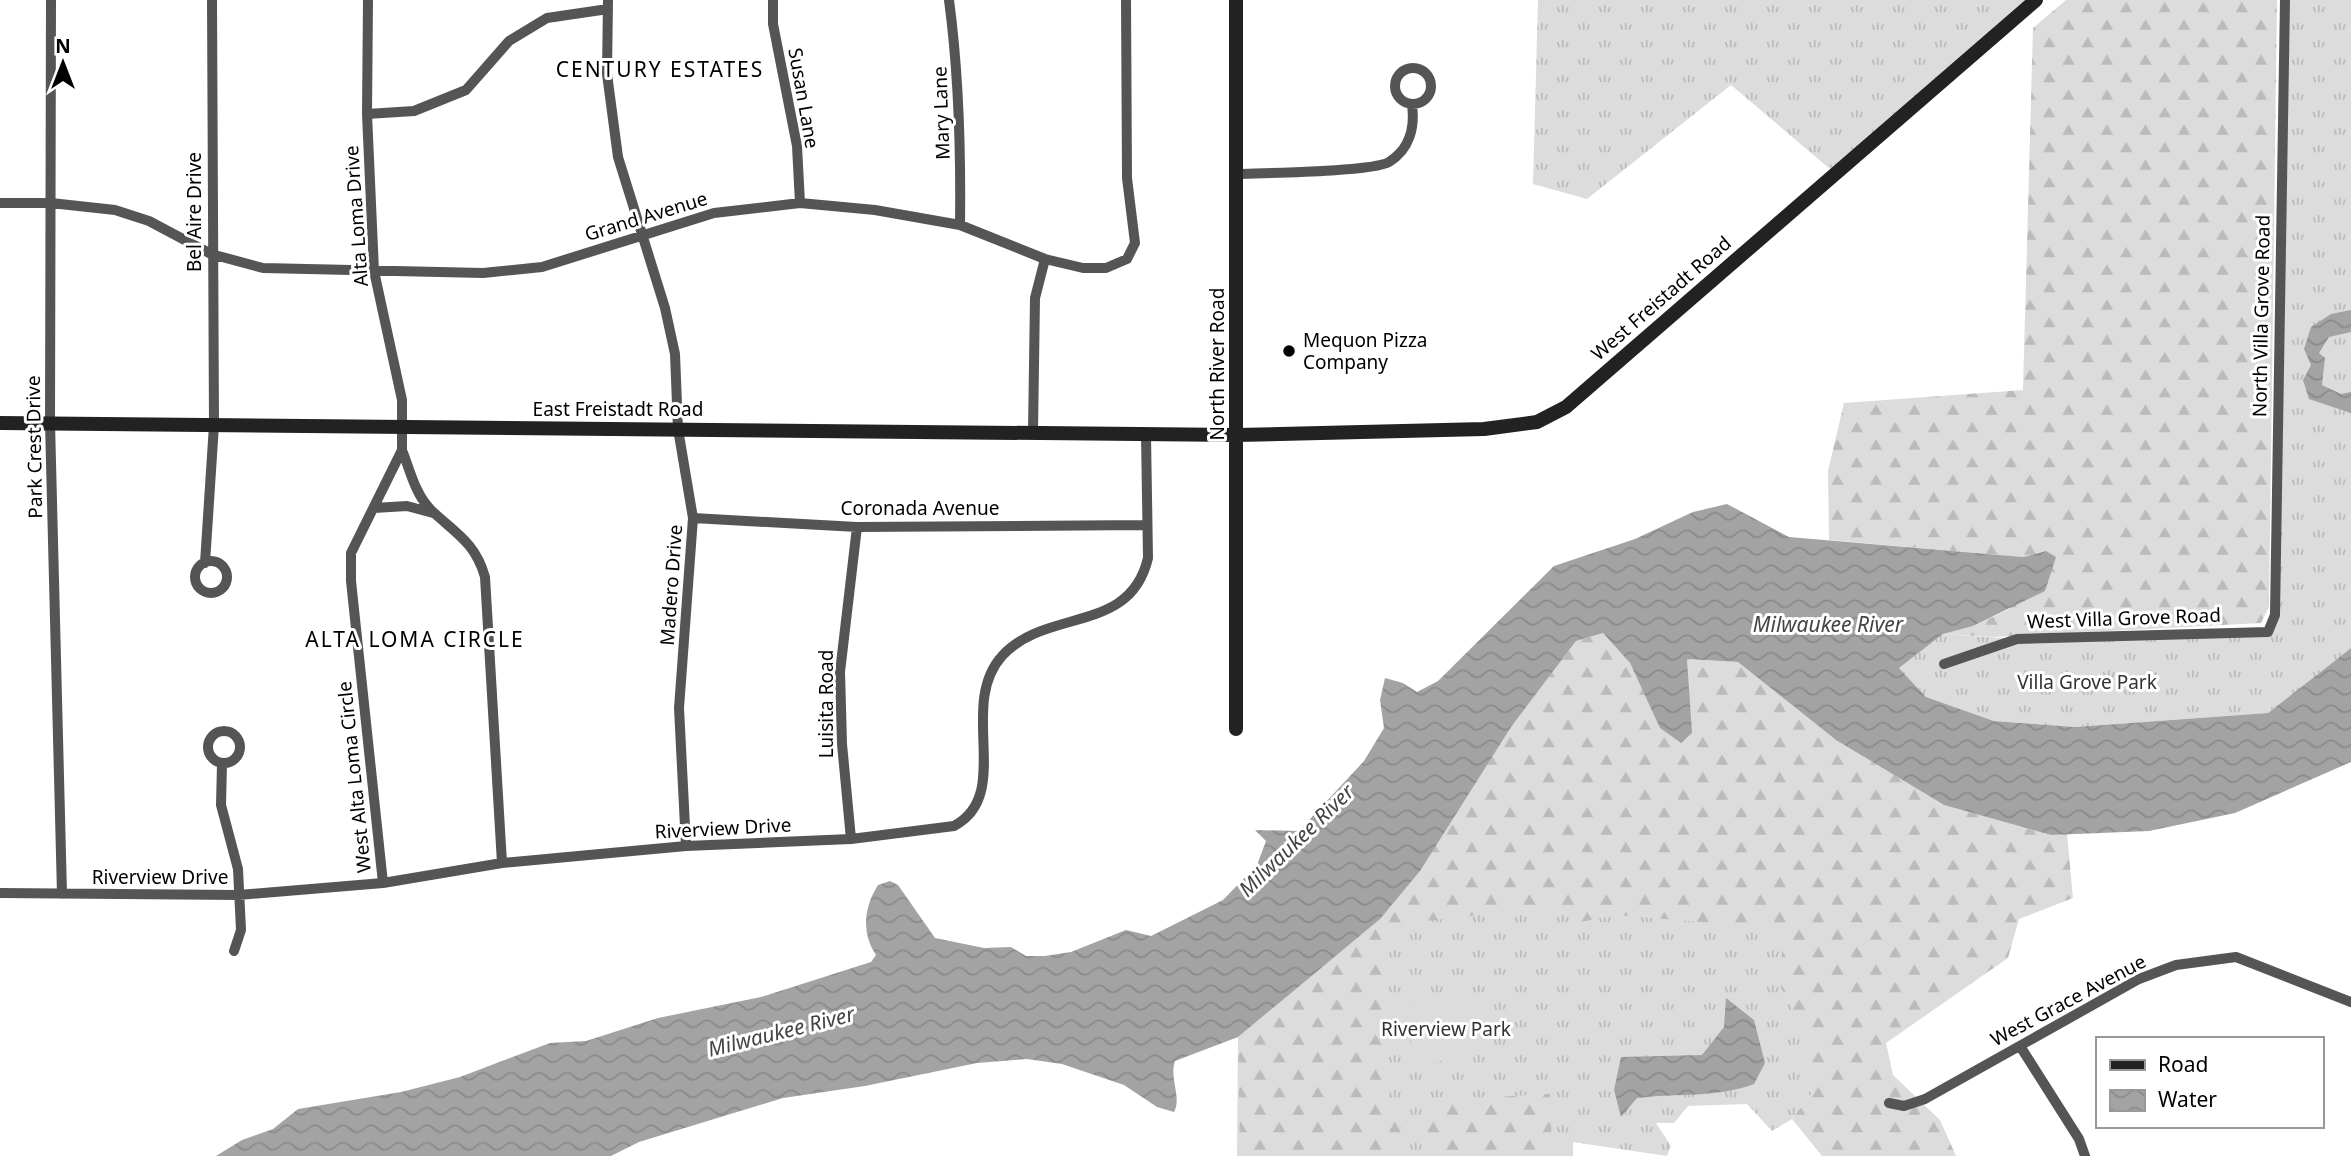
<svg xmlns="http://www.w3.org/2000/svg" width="2351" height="1156" font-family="'Noto Sans',sans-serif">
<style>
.grass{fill:url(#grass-tufts)}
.forest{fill:url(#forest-firs)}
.garden{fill:#dcdcdc}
.water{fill:url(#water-waves)}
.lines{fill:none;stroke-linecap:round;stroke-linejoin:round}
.street{stroke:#555;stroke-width:10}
.secondary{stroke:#222;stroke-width:14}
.poi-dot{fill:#000;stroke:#fff;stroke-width:2.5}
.labels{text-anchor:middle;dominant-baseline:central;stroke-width:6;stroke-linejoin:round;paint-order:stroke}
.street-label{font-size:19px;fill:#000;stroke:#fff}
.poi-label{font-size:19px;fill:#000;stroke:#fff;text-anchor:start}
.park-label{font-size:19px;fill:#333;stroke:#fff}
.neighbourhood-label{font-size:21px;letter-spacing:2px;fill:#000;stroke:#fff}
.water-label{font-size:21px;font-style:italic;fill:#444;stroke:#fff}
</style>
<defs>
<pattern id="grass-tufts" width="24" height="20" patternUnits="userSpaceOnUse" patternTransform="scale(1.75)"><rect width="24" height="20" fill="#dcdcdc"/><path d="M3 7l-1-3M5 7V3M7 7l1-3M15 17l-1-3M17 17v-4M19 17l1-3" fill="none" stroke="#bbb"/></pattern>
<pattern id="forest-firs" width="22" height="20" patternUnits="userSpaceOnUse" patternTransform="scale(1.75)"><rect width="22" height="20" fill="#dcdcdc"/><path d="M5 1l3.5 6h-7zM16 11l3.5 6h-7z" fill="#bbb"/></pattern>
<pattern id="water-waves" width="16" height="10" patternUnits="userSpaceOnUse" patternTransform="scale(1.75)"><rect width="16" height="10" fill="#a3a3a3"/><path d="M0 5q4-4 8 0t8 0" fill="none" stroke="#8b8b8b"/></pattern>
</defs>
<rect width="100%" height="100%" fill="#fff"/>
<path class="grass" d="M 1538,0 L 2036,0 L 1830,169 L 1731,85 L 1587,199 L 1533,184 Z
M 2285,0 L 2351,0 L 2351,648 L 2268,713 L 2075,727 L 1994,721 L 1926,697 L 1899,668 L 1943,634 L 2017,639 L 2268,631 L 2275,615 Z
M 1738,662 L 1836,740 L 1863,756 L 1808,1060 L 1812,1093 L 1792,1119 L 1772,1131 L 1747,1104 L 1688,1106 L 1674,1123 L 1656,1123 L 1671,1146 L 1667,1156 L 1573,1142 L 1573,1156 L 1237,1156 L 1238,1037 L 1271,1012 L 1511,727 Z"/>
<path class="forest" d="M 2066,0 L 2277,0 L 2269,607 L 2261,623 L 1994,637 L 1943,634 L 1973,626 L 2010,609 L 2046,551 L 2023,557 L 1829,540 L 1828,471 L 1844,403 L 2023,390 L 2033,28 Z
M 1603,633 L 1630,663 L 1660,728 L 1692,733 L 1687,659 L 1738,662 L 1836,740 L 1944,805 L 2051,835 L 2067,834 L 2073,898 L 2019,919 L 2008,958 L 1886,1043 L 1893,1075 L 1940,1120 L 1956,1156 L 1822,1156 L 1792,1119 L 1812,1093 L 1802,1025 L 1781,988 L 1782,948 L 1759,927 L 1617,915 L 1575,923 L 1567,905 L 1426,921 L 1391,948 L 1384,972 L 1390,1103 L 1399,1102 L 1401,1156 L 1240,1156 L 1238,1037 L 1380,919 L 1420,871 L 1511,727 L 1576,641 Z
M 1550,1094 L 1552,1148 L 1541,1156 L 1449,1156 L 1448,1151 L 1427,1153 L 1424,1101 Z"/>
<path class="garden" d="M 1459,997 L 1483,1018 L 1494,1049 L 1418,1066 L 1401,1008 L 1425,999 Z"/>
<path class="water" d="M 2351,310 L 2351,332 L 2329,337 L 2319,353 L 2325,358 L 2322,385 L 2341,394 L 2351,392 L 2351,413 L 2309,399 L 2303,380 L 2311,365 L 2304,349 L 2311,327 L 2331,314 Z
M 1727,504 L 1789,537 L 2023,557 L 2046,551 L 2056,557 L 2045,591 L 1973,626 L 1943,634 L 1899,668 L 1926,697 L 1994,721 L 2075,727 L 2268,713 L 2351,648 L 2351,762 L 2235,813 L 2149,831 L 2051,835 L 1944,805 L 1836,740 L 1738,662 L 1687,659 L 1692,733 L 1681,743 L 1660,728 L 1630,663 L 1603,633 L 1576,641 L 1511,727 L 1420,871 L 1380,919 L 1238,1037 L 1175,1061 C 1169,1078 1182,1098 1174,1112 L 1157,1107 L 1124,1085 L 1062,1064 L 1027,1059 L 977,1063 L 865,1086 L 783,1098 L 639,1142 L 611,1156 L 216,1156 L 242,1140 L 273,1129 L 298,1109 L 401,1092 L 460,1077 L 550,1043 L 586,1041 L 658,1018 L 761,997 L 871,962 L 876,955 C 861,933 864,907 878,885 L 890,881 L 898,885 L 935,938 L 984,948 L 1011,947 L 1026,956 L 1045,956 L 1071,952 L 1126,930 L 1151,936 L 1223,900 L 1257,865 L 1266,841 L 1255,830 L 1299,831 L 1364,761 L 1384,728 L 1380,700 L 1385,678 L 1403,683 L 1417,692 L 1438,681 L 1554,566 L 1635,539 L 1693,512 Z
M 1726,998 L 1754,1020 L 1765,1063 L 1754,1084 C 1716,1098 1677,1093 1637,1098 L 1621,1117 L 1614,1090 L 1621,1057 L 1702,1055 L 1724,1027 Z"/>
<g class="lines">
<path class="street" d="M 51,0 L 50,423 L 62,894
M 368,0 L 367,114 L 374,271 L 402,400 L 402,450 L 351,553 L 351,581 L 383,883
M 608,0 L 607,74 L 618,157 L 665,308 L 675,354 L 678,429 L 693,518 L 679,708 L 686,846
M 773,0 L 773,24 L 797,146 L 800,203
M 949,0 C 959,75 961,149 960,225
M1395 86a18 18 0 1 1 36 0a18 18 0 1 1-36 0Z
M 367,114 L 414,111 L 466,90 L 509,41 L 547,18 L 608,9
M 1237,174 C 1263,173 1372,172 1389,162 C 1410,149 1415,127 1412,105
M 0,203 L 51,203 L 115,210 L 149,221 L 211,254 L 263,268 L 483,273 L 542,267 L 714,213 L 800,203 L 875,210 L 960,225 L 1045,259 L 1083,268 L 1106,268 L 1127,259 L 1135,243 L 1127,178 L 1126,0
M 1033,432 L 1035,298 L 1045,259
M 402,450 C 410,470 415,494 431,510 C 455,533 475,542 485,577 L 502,863
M 374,508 L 407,506 L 433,513
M 693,518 L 857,527 L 1147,525
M195 577a16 16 0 1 1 32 0a16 16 0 1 1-32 0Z
M 205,563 L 214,425 L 212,0
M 1944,664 L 2017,639 L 2268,632 L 2275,615 L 2285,0
M208 747a16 16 0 1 1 32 0a16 16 0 1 1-32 0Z
M 222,764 L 221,805 L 238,869 L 241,930 L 234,951
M 851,839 L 842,744 L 840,672 L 857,527
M 0,893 L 239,895 L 383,883 L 502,863 L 686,846 L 851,839 L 954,826 C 1014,794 957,706 1002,656 C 1047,607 1130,635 1148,558 L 1146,435
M 2020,1046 L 2079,1139 L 2085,1156
M 1889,1103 L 1904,1106 L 1925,1099 L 2139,979 L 2176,965 L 2236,957 L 2351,1002"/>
<path class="secondary" d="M 1236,0 L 1236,729
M 0,423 L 1236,435 L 1484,429 L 1537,422 L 1566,407 L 2036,0"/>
</g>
<circle class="poi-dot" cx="1289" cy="351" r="7"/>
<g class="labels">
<g class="street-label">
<text transform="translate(804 98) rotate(80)">Susan Lane</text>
<text transform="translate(941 113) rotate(-92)">Mary Lane</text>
<text transform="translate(194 212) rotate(-90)">Bel Aire Drive</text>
<text transform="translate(356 216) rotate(-94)">Alta Loma Drive</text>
<text transform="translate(646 216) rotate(-17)">Grand Avenue</text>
<text transform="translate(1661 298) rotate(-41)">West Freistadt Road</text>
<text transform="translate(2261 316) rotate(-89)">North Villa Grove Road</text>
<text transform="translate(1217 364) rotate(-90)">North River Road</text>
<text x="618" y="409">East Freistadt Road</text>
<text transform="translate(34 447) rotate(-91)">Park Crest Drive</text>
<text x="920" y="508">Coronada Avenue</text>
<text transform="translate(671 585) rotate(-86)">Madero Drive</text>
<text transform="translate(2124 618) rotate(-2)">West Villa Grove Road</text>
<text transform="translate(826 704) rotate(-90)">Luisita Road</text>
<text transform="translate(354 777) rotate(-96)">West Alta Loma Circle</text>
<text transform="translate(723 828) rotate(-3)">Riverview Drive</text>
<text x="160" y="877">Riverview Drive</text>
<text transform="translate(2068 1000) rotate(-28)">West Grace Avenue</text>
</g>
<g class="poi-label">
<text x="1303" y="340">Mequon Pizza<tspan x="1303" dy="22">Company</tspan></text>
</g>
<g class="park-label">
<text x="2087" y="682">Villa Grove Park</text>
<text x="1446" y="1029">Riverview Park</text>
</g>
<g class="neighbourhood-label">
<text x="660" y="69">CENTURY ESTATES</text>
<text x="415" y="639">ALTA LOMA CIRCLE</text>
</g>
<g class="water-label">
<text x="1828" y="624">Milwaukee River</text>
<text transform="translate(1296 840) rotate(-44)">Milwaukee River</text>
<text transform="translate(781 1031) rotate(-14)">Milwaukee River</text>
</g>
</g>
<rect x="2096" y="1037" width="228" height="91" fill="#ffffff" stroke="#999999" stroke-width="2"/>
<rect x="2110" y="1060" width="35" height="10" fill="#222222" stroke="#999999" stroke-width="2"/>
<text x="2158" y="1072" font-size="21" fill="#000000">Road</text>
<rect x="2110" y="1090" width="35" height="21" fill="url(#water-waves)" stroke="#999999" stroke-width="2"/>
<text x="2158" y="1107" font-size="21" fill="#000000">Water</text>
<g transform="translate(63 63)" stroke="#ffffff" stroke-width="5" paint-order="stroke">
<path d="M0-5L12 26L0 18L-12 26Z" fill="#000000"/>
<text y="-10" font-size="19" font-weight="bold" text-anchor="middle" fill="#000000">N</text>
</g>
</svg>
